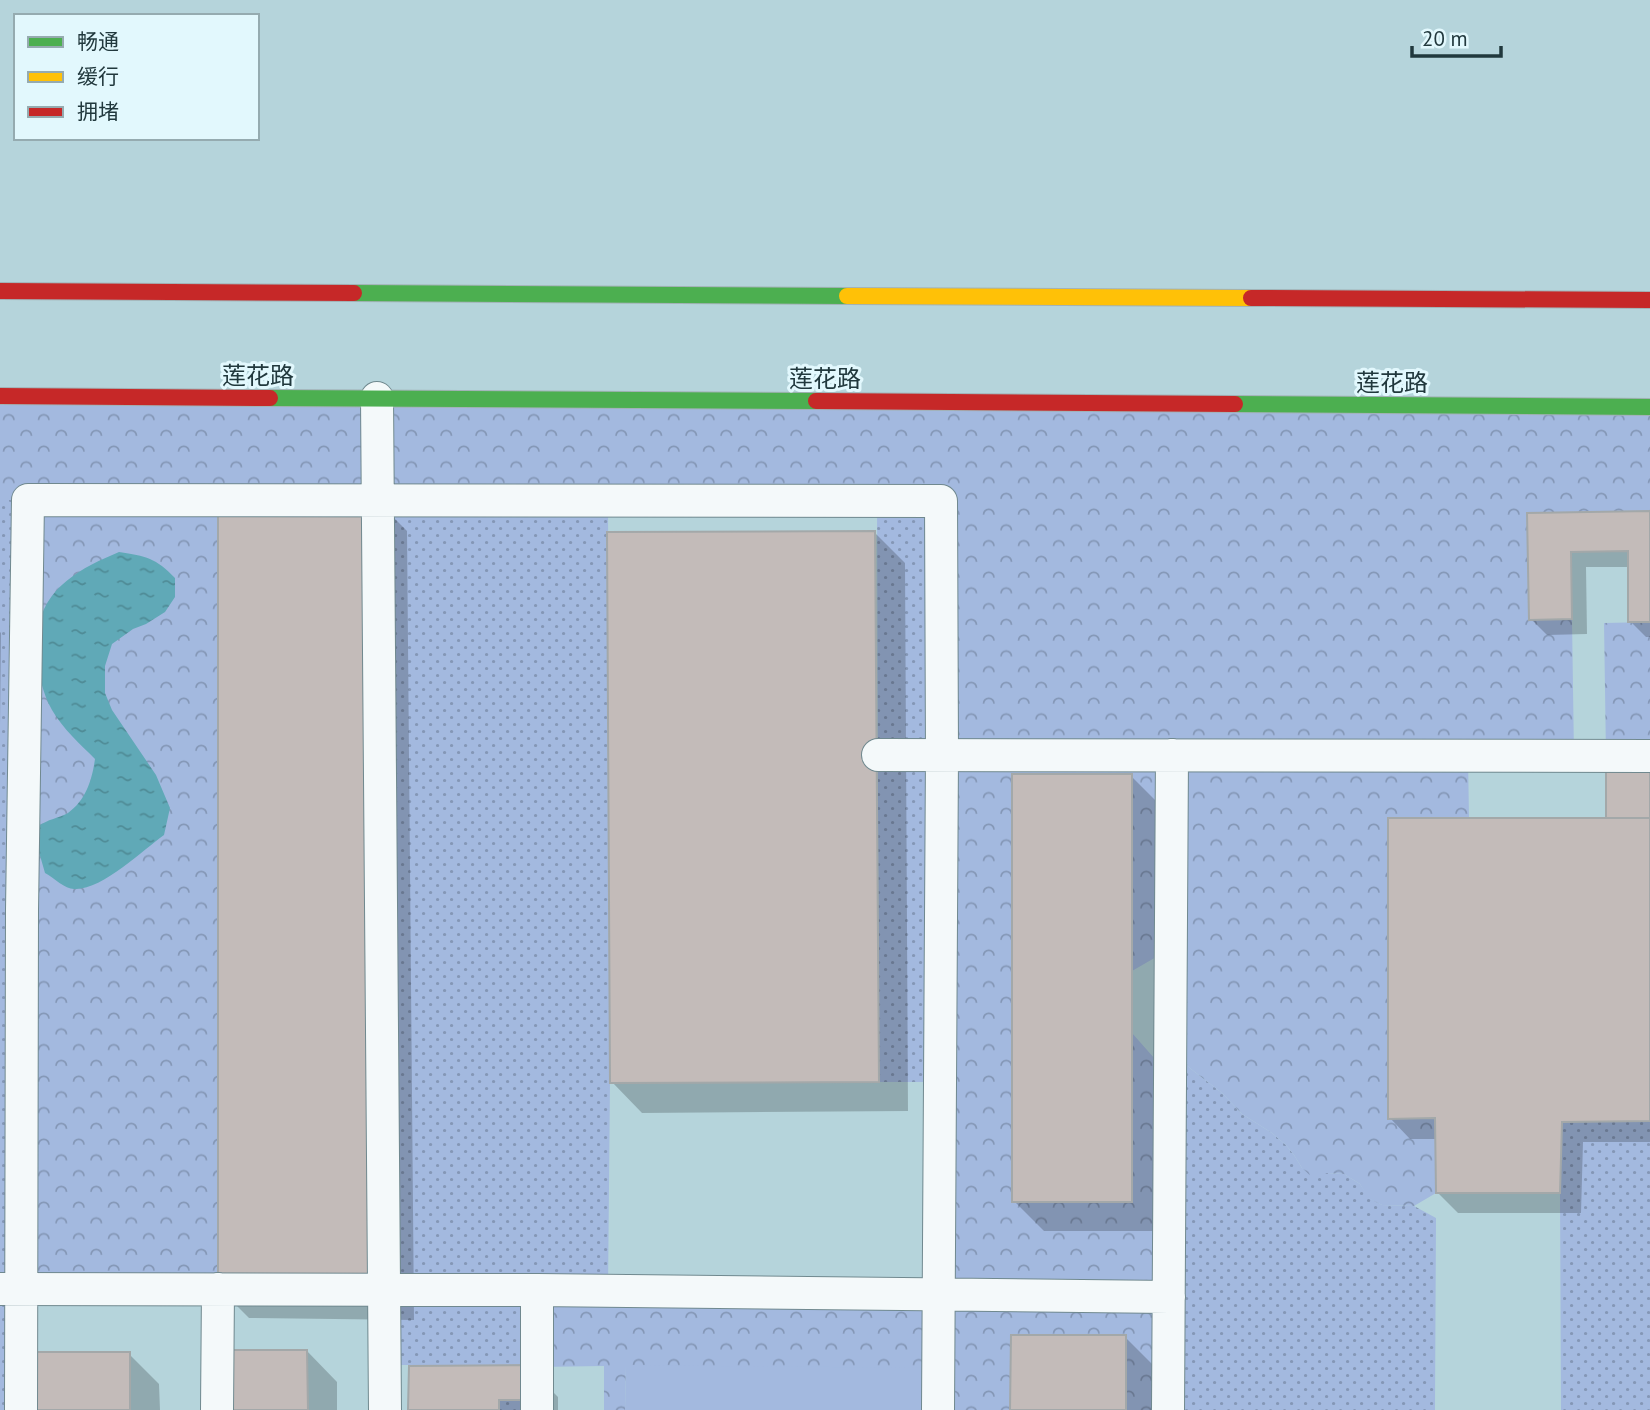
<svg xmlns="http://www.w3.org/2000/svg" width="1650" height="1410" font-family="'PT Sans','Noto Sans SC',sans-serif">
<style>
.grass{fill:url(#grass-dots)}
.forest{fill:url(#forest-crowns)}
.park{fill:#a3b9df}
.water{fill:url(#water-ripples)}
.shadow{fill:#0003}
.building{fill:#c3bbb9;stroke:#a3a8a9;stroke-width:2}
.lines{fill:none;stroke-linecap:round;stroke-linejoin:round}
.street-casing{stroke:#70898f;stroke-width:34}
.fast-casing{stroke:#a2b2b6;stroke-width:18}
.slow-casing{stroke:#a2b2b6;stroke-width:18}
.jam-casing{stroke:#a2b2b6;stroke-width:18}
.street{stroke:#f4f9fa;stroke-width:32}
.fast{stroke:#4caf50;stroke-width:16}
.slow{stroke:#ffc107;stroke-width:16}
.jam{stroke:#c62828;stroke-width:16}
.labels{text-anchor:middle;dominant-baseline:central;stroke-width:6;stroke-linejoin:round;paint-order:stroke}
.street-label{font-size:24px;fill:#21383d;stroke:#e2f8fd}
</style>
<defs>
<pattern id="grass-dots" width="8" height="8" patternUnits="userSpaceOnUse" patternTransform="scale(1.75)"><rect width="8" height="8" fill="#a3b9df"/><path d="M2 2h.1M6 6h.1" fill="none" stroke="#8497b6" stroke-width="1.8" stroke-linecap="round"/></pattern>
<pattern id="forest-crowns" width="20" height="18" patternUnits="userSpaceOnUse" patternTransform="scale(1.75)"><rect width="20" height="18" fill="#a3b9df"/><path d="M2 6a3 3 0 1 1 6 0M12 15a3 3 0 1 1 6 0" fill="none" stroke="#8497b6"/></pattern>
<pattern id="water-ripples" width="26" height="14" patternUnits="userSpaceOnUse" patternTransform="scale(1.75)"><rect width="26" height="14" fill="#60a9b7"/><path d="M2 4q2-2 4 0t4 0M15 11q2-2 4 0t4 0" fill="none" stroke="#4f8b96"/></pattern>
</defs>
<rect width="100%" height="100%" fill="#b5d4db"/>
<path class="grass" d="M 377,499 L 608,500 L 610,1083 L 608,1291 L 537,1291 L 538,1410 L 499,1410 L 499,1400 L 528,1365 L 385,1365 Z
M 0,500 L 28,500 L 21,1410 L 0,1410 Z
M 877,500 L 941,501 L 940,1082 L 879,1082 Z
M 1170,1049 L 1191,1069 L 1222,1093 L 1242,1114 L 1272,1133 L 1286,1145 L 1294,1155 L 1302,1168 L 1327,1173 L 1344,1174 L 1360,1184 L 1369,1198 L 1382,1205 L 1414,1206 L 1436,1218 L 1435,1410 L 1168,1410 Z
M 1650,1121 L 1650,1410 L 1561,1410 L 1560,1193 L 1562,1122 Z"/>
<path class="forest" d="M 0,396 L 1650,407 L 1650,511 L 1527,513 L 1529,619 L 1572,619 L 1574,756 L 1468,756 L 1469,818 L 1388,818 L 1388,1118 L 1435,1118 L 1436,1193 L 1414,1206 L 1382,1205 L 1368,1198 L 1360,1184 L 1344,1174 L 1327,1173 L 1314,1179 L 1302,1168 L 1294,1155 L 1286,1145 L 1272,1133 L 1242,1114 L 1222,1093 L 1191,1069 L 1170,1049 L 1170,949 L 1132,971 L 1012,1202 L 1131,1202 L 1132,1033 L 1170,1076 L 1168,1410 L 1126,1410 L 1126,1335 L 1011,1335 L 1010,1410 L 924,1410 L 626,1366 L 625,1410 L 604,1410 L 604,1366 L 537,1367 L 537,1290 L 938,1295 L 941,501 L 218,500 L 218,1289 L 21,1289 L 27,500 L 0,500 Z
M 1650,622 L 1650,756 L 1606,756 L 1604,623 Z"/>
<path class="park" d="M 626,1365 L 924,1368 L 924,1410 L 625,1410 Z"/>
<path class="water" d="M 119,552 C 146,556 156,558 175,578 L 175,597 L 165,612 L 146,624 L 133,629 L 112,644 L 105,666 L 105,693 L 112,710 L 156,775 L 170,808 L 164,835 C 143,850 101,891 74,889 C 65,889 54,878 45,873 L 39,852 L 37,827 C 48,819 59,818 68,813 C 86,800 92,780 95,759 C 80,744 63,729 52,710 C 42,692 38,673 38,653 C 38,645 38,638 38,631 C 43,587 83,567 119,552 Z"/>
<path class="shadow" d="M 377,501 L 407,531 L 414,1320 L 249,1318 L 219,1288 Z
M 1650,513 L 1650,637 L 1646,637 L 1630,621 L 1629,567 L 1586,567 L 1587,634 L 1547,635 L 1531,619 L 1529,515 Z
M 875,533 L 905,563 L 908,1111 L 642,1113 L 612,1082 Z
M 0,632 L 1,633 L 0,726 Z
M 1650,757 L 1650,1142 L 1583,1142 L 1581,1213 L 1458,1213 L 1437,1192 L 1437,1139 L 1410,1139 L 1390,1118 L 1608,819 Z
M 1131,776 L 1161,806 L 1161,1231 L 1044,1231 L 1014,1201 Z
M 1125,1337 L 1155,1367 L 1155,1410 L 1012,1410 Z
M 307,1351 L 337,1382 L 337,1410 L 219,1410 Z
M 129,1354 L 159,1384 L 160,1410 L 23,1410 Z
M 528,1367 L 558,1397 L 558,1410 L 410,1410 Z"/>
<path class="building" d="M 377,499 L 385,1291 L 218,1289 L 218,500 Z
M 1650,511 L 1650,622 L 1628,622 L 1628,551 L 1571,552 L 1572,619 L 1529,620 L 1527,513 Z
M 875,531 L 879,1082 L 610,1083 L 607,532 Z
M 1606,756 L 1650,756 L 1650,818 L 1606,818 Z
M 1012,774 L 1132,774 L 1132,1202 L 1012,1202 Z
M 1388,818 L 1650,818 L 1650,1121 L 1562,1122 L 1560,1193 L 1436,1193 L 1435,1118 L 1388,1119 Z
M 1011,1335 L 1126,1335 L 1126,1410 L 1010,1410 Z
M 217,1350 L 307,1350 L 308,1410 L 217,1410 Z
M 21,1352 L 130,1352 L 130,1410 L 21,1410 Z
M 528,1365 L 528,1400 L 499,1400 L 499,1410 L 408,1410 L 409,1366 Z"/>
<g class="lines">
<g class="street-casing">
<path id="street" d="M 377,398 L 385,1410
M 878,755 L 1650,756
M 2,1289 L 537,1290 L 1169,1297
M 21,1410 L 22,910 L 28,500 L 941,501 L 942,755 L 938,1410
M 217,1410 L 218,1289
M 537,1410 L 537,1290
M 1168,1410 L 1172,755"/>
</g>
<g class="fast-casing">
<path id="fast" d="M 354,293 L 847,296
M 270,398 L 816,401
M 1235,404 L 1650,407"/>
</g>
<g class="slow-casing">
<path id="slow" d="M 847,296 L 1251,298"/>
</g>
<g class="jam-casing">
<path id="jam" d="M 0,291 L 354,293
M 1251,298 L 1650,300
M 0,396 L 270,398
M 816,401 L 1235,404"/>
</g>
<use href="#street" class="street"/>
<use href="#fast" class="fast"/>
<use href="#slow" class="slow"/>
<use href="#jam" class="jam"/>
</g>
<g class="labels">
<g class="street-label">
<text x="258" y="375">莲花路</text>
<text x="825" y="378">莲花路</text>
<text x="1392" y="382">莲花路</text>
</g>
</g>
<rect x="14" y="14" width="245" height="126" fill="#e2f8fd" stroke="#95abb0" stroke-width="2"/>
<rect x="28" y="37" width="35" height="10" fill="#4caf50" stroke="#95abb0" stroke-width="2"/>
<text x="77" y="49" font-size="21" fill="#21383d">畅通</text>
<rect x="28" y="72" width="35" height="10" fill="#ffc107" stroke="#95abb0" stroke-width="2"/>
<text x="77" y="84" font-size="21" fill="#21383d">缓行</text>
<rect x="28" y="107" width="35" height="10" fill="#c62828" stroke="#95abb0" stroke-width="2"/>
<text x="77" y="119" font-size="21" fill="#21383d">拥堵</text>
<path d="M1412 46v10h89v-10" fill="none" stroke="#21383d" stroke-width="3.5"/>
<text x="1422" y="46" font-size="21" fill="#21383d" stroke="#e2f8fd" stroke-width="5" paint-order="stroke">20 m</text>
</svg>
